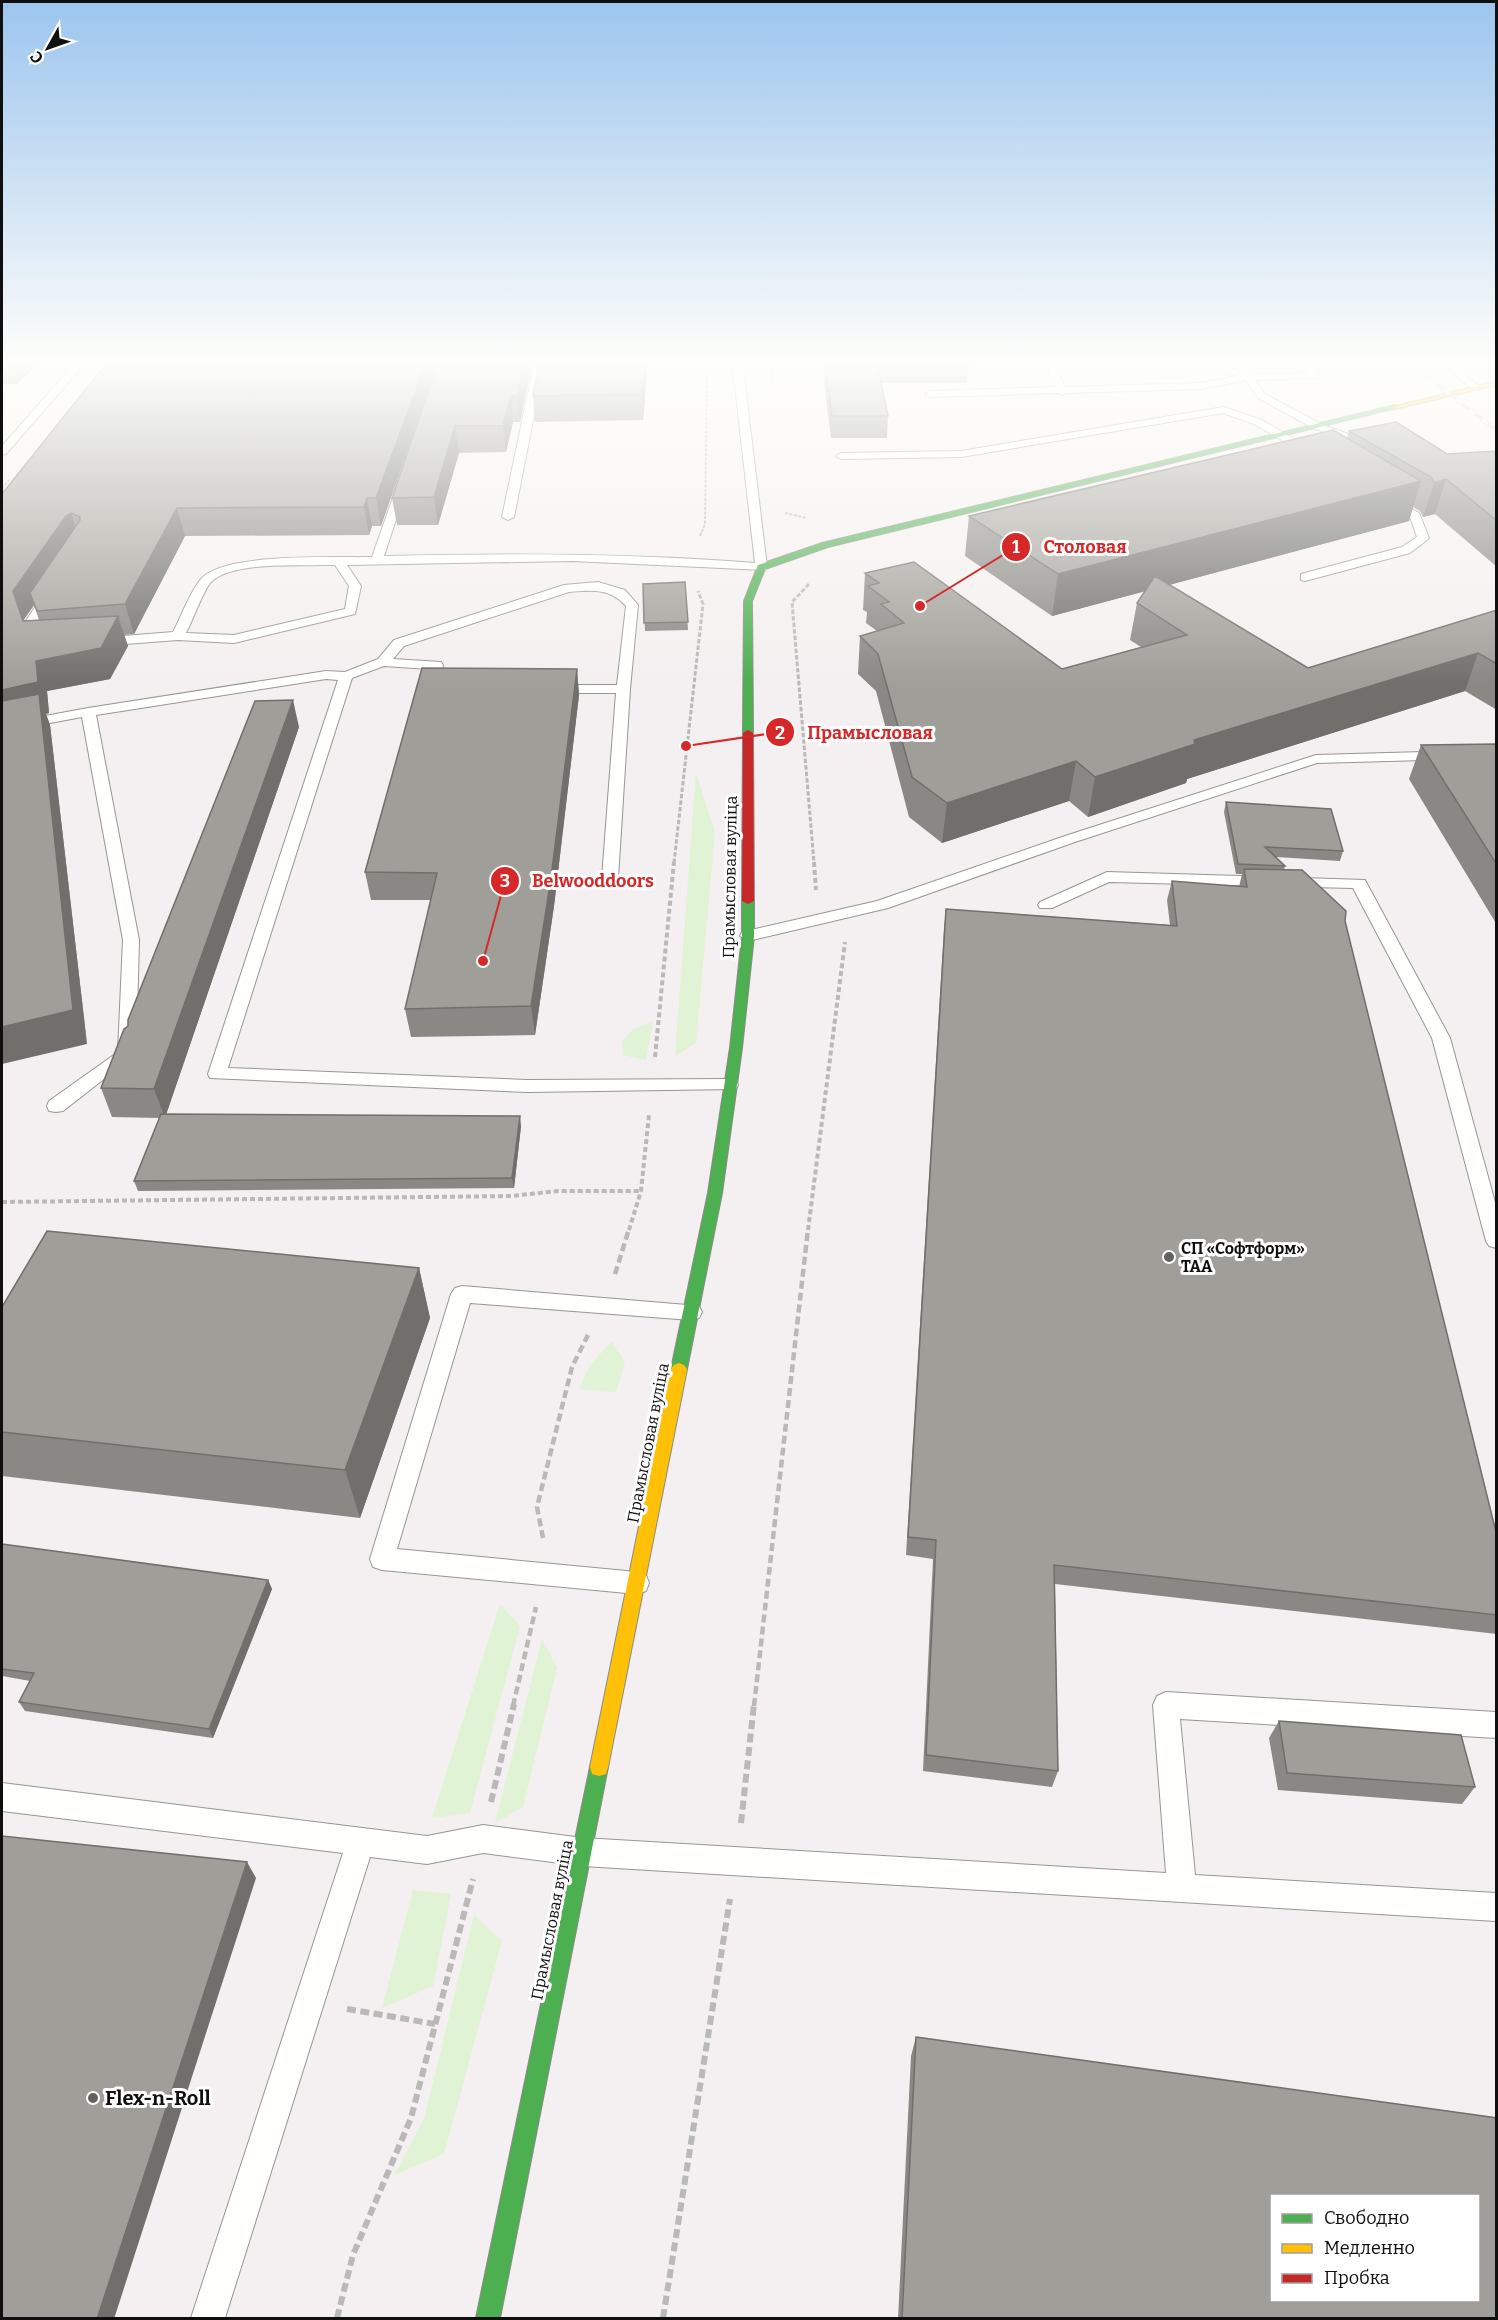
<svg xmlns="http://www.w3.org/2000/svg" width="1498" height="2320" font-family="Bitter,serif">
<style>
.industrial{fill:#f4eff0;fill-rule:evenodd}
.green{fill:#e0f3d4}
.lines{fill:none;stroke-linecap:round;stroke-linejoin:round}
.lane-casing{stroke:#969692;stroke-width:2}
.fast-casing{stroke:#8c8c89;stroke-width:2}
.slow-casing{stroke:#8c8c89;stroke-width:2}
.jam-casing{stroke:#8c8c89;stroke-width:2}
.path-far4{stroke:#b9b9b8;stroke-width:2;stroke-dasharray:3 1.5;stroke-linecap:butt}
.path-far3{stroke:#b9b9b8;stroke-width:3;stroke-dasharray:4.5 2;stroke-linecap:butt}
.path-far2{stroke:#b9b9b8;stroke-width:4;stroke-dasharray:5 3;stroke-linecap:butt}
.path-far1{stroke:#b9b9b8;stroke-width:4.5;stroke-dasharray:8 4;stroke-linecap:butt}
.path{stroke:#b9b9b8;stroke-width:6;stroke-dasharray:9 4.5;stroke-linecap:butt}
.lane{fill:#fffffd;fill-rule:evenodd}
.fast{fill:#4caf50;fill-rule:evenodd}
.slow{fill:#ffc107;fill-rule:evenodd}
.jam{fill:#c62828;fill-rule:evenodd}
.rail-casing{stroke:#d8c8c4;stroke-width:4}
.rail{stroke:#fff;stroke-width:2;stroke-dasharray:8;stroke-linecap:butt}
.wall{fill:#8a8884;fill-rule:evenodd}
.shaded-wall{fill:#706f6b}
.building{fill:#a09e99;stroke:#706f6b;stroke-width:1.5;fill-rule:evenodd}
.poi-dot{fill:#62625f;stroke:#fff;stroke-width:2}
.labels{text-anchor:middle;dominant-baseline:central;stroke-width:6;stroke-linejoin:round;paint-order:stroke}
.street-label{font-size:16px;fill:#0f0f0f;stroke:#fff}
.poi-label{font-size:16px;font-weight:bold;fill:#0f0f0f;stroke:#fff;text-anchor:start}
.near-poi-label{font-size:20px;font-weight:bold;fill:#0f0f0f;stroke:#fff;text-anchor:start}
.leader{fill:none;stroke:#d62828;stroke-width:2}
.callout-dot{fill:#d62828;stroke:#fff;stroke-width:2}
.mark-label{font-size:18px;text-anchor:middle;font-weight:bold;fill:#fff}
.callout-label{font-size:18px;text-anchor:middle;font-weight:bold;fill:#d62828;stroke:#fff;stroke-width:6;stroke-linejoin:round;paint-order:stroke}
</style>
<rect width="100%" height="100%" fill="#fcfcf4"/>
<path class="industrial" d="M 2,360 L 1496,360 L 1496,2318 L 2,2318 ZM 1272,2196 L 1478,2196 L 1478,2300 L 1272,2300 Z"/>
<path class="green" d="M 696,773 L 715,832 L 696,1042 L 675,1057 Z
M 653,1021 L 646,1060 L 623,1055 L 622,1042 L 632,1030 Z
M 612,1341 L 625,1363 L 616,1392 L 579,1389 L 591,1364 Z
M 500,1604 L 520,1626 L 470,1813 L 432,1818 Z
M 542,1639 L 557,1668 L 523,1807 L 495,1823 Z
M 413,1890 L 451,1894 L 433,1986 L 382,2008 Z
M 474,1915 L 502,1941 L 444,2154 L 394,2175 L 424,2119 Z"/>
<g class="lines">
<g class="lane-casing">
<path id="lane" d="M 78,360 L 88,360 L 6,454 L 2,455 L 2,446 Z
M 535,360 L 545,360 L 514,517 L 508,520 L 502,517 Z
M 732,360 L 742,360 L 767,567 L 765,570 L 572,561 L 347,565 L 361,586 L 355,614 L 234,643 L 178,640 L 99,646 L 93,642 L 99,638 L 173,632 C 181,617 190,592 201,579 C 224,552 336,558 372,557 L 397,486 L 402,483 L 407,486 L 384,556 C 508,553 631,553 755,563 ZM 321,565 L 335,565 L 349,586 L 345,609 L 234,635 L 186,633 C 192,622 204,589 211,582 C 231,562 293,566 321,565 Z
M 1044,360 L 1052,360 L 1065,387 L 1201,383 L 1237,376 L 1195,362 L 1194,360 L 1206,360 L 1239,371 L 1232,360 L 1241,360 L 1251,374 L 1307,373 L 1299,360 L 1308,360 L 1319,376 L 1317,378 L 1255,380 L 1265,394 L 1323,425 L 1377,444 L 1372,447 L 1315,429 L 1258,398 L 1246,380 L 1201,389 L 1066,393 L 1062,395 L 1058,393 L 930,397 L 925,394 L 930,391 L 1055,387 Z
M 1438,360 L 1447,360 L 1479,386 L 1479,390 L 1473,390 Z
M 1224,407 L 1262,420 L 1317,453 L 1312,456 L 1308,455 L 1254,424 L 1223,413 L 961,457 L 841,459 L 836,456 L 841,453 L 961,451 Z
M 1388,496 L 1419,513 L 1429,538 L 1427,540 L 1410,553 L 1305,581 L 1301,580 L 1301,574 L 1402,547 L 1417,537 L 1410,517 L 1382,499 Z
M 598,582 L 625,590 L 638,605 L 630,689 L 618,878 L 616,881 L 610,883 L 602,878 L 616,693 L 554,693 L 547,689 L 554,685 L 617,685 L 626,606 C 610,588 592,590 569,592 L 404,646 L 393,659 L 441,662 L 443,665 L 439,689 L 432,693 L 425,689 L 429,669 L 384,666 L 352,678 L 228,1068 L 527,1080 L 729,1079 L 736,1081 L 738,1085 L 736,1089 L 527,1092 L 210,1078 L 208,1074 L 338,680 L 326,679 L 96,715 L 139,940 L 136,1054 L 63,1111 L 56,1112 L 49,1111 L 47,1106 L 49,1101 L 118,1052 L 123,940 L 82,717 L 2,732 L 2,724 L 88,708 L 326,671 L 345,672 L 378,659 L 394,640 L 564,585 Z
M 51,588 L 57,592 L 37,622 L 48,645 L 41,649 L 34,645 L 25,622 L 47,589 Z
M 1496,750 L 1496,758 L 1317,763 L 1075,842 L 888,908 L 748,941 L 740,936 L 742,932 L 877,901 L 1065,836 L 1316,755 Z
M 1107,872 L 1365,880 L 1450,1038 L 1496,1206 L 1496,1248 L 1489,1246 L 1486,1241 L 1432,1038 L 1353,888 L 1109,882 L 1052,908 L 1040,908 L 1038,905 L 1040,902 Z
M 462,1286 L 699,1306 L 702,1312 L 699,1318 L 691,1320 L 470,1303 L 397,1549 L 637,1572 L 646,1575 L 649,1583 L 646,1591 L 637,1594 L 382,1570 L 373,1567 L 370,1559 L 451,1294 L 455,1288 Z
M 1166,1692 L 1496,1712 L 1496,1738 L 1180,1719 L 1195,1875 L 1496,1893 L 1496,1921 L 583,1866 L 483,1853 L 427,1864 L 370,1857 L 225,2318 L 191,2318 L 343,1853 L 2,1811 L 2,1783 L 427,1836 L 483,1825 L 583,1838 L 1166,1873 L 1153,1705 L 1157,1696 Z"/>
</g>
<g class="fast-casing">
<path id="fast" d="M 1395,405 L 1397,408 L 828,547 L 765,569 L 752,601 L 753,733 L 748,736 L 743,733 L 744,601 L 758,565 L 822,543 Z
M 748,898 L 754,901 L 754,936 L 742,1048 L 722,1193 L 687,1369 L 684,1373 L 679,1375 L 674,1373 L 671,1369 L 708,1193 L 730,1048 L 742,936 L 742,901 Z
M 599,1758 L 606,1760 L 608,1767 L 500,2318 L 476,2318 L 590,1767 L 592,1760 Z"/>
</g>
<g class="slow-casing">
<path id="slow" d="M 1496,381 L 1496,385 L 1395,409 L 1392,407 Z
M 679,1363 L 684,1365 L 687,1369 L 608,1767 L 606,1774 L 599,1776 L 592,1774 L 590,1767 L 671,1369 L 674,1365 Z"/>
</g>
<g class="jam-casing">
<path id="jam" d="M 748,730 L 753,733 L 754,901 L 748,904 L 742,901 L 743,733 Z"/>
</g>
<path class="path-far4" d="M 770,360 L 773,383
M 2,489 L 10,478
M 785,513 L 807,518
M 700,536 L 705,524 L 707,377"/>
<path class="path-far3" d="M 809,584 L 792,602 L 814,863
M 674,863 L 703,604 L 698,591"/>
<path class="path-far2" d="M 814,862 L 816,890
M 655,1057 L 674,862
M 2,1202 L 511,1196 L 558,1191 L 641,1191
M 629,1230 L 641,1191 L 649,1115
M 808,1230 L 845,942"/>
<path class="path-far1" d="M 615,1274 L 629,1229
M 543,1538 L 537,1507 L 572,1367 L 588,1335
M 513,1706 L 536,1607
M 754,1706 L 808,1229"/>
<path class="path" d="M 491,1802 L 514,1704
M 741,1823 L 754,1704
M 347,2009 L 435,2024
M 337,2318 L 353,2255 L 411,2118 L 473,1879
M 663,2318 L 730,1899"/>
<use href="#lane" class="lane"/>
<use href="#fast" class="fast"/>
<use href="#slow" class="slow"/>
<use href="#jam" class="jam"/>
<g class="rail-casing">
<path id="rail" d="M 1406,360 L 1496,430"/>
</g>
<use href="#rail" class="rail"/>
</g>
<path class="wall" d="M 2,360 L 43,360 L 16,384 L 2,384 Z
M 109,360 L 533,360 L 520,422 L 513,422 L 506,452 L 459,453 L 438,525 L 397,525 L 392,498 L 438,364 L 433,363 L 434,374 L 381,526 L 372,526 L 369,535 L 185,536 L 134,634 L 124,635 L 128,646 L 110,679 L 47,691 L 49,713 L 46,714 L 50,725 L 87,1044 L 2,494 ZM 34,605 L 39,620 L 23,620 Z
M 648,360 L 643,420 L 535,422 L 533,396 Z
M 825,360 L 826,361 L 826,360 L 1004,360 L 969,367 L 967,383 L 881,383 L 888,416 L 887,438 L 831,438 L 824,382 Z
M 1349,431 L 1447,454 L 1497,451 L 1497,567 L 1435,514 L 1423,517 L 1420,511 L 1413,507 L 1409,521 L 1169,585 L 1308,668 L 1497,610 L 1497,710 L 1465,691 L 1187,779 L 1186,783 L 1088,817 L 1069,801 L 942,843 L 909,817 L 876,691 L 858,674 L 860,636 L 877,631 L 866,623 L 867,612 L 863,610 L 865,573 L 1062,669 L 1141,647 L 1130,640 L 1137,603 L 1145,591 L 1052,616 L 965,556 L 969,516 L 1347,438 Z
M 685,582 L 688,630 L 645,631 L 643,584 Z
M 577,669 L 579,695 L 554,906 L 535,1035 L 411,1037 L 405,1009 L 431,900 L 371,900 L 365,872 Z
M 299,727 L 166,1114 L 521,1126 L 514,1188 L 138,1191 L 134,1181 L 160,1118 L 112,1117 L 101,1088 L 128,1026 Z
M 1497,744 L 1497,925 L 1409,779 L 1421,745 Z
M 1226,802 L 1343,851 L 1340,861 L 1276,857 L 1285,866 L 1284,870 L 1345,921 L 1497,1536 L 1497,1634 L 1055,1584 L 1058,1771 L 1052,1787 L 923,1771 L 933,1559 L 906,1555 L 944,928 L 946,909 L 1170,925 L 1167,900 L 1172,881 L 1239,887 L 1242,874 L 1236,874 L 1224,812 Z
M 419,1268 L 430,1318 L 360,1518 L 2,1476 L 2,1307 Z
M 2,1544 L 268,1580 L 272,1589 L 213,1738 L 25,1711 L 19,1702 L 30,1681 L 2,1676 Z
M 1279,1721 L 1475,1787 L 1462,1804 L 1278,1790 L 1269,1738 Z
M 916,2037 L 1497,2319 L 898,2319 L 911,2056 Z"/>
<path class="shaded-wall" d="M 23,360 L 43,360 L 16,384 L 11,370 Z
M 427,360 L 432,360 L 434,374 L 381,526 L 376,498 Z
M 525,360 L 533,360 L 520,422 L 517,396 Z
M 645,360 L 648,360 L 643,420 L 641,394 Z
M 966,360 L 1004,360 L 969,367 L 969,362 Z
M 511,396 L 513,422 L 506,452 L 503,426 Z
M 455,426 L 459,453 L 438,525 L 434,497 Z
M 1446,479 L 1435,514 L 1423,517 L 1434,483 Z
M 1421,481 L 1409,521 L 1052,616 L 1058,574 Z
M 367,498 L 372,526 L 369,535 L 364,507 Z
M 177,508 L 185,536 L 134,634 L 125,604 Z
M 71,513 L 80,541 L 30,593 L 34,605 L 23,621 L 13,591 L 66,516 Z
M 118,616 L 128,646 L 110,679 L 47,691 L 49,713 L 46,714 L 50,725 L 87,1044 L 2,1064 L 2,690 L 36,661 Z
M 1478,653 L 1465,691 L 1187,779 L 1186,783 L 1088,817 L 1095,777 L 1194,740 Z
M 577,669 L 579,695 L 554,906 L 535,1035 L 531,1006 Z
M 293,700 L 299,727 L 165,1118 L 154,1089 Z
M 1076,761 L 1069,801 L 942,843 L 947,803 Z
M 520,1116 L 521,1126 L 514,1188 L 512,1178 Z
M 419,1268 L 430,1318 L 360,1518 L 345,1470 Z
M 268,1580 L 272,1589 L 213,1738 L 209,1729 Z
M 247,1862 L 256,1878 L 114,2319 L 97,2319 Z"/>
<path class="building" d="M 2,360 L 23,360 L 11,370 L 2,370 Z
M 109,360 L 427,360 L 376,498 L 367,498 L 364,507 L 177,508 L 125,604 L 37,611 L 30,593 L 80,520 L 80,517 L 71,513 L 66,516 L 13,591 L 23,621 L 118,616 L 101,648 L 36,661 L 38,682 L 2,690 L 2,494 Z
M 439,360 L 525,360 L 517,396 L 511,396 L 503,426 L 455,426 L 434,497 L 392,498 Z
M 540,360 L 645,360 L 641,394 L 533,396 Z
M 825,360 L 830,362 L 830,360 L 969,360 L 969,362 L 877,362 L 888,416 L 832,416 Z
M 1396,422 L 1447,454 L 1497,451 L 1497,521 L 1446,479 L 1434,483 L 1431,477 L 1349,431 Z
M 1333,430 L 1421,481 L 1058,574 L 969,516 Z
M 914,562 L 1062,669 L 1187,635 L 1137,603 L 1155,576 L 1308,668 L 1497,610 L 1497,664 L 1478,653 L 1194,740 L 1195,744 L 1095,777 L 1076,761 L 947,803 L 912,777 L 878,654 L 860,636 L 904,623 L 881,604 L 889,602 L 868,586 L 879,583 L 865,573 Z
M 685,582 L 688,622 L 644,623 L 643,584 Z
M 422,668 L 577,669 L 551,878 L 531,1006 L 405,1009 L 437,873 L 365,872 Z
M 39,694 L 73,1010 L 2,1027 L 2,701 Z
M 293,700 L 154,1089 L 101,1088 L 124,1029 L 128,1026 L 128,1020 L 255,701 Z
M 1497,744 L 1497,865 L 1421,745 Z
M 1226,802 L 1331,809 L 1343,851 L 1265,847 L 1285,866 L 1238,864 Z
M 1244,869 L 1302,870 L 1346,911 L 1345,921 L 1497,1536 L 1497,1615 L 1054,1565 L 1058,1771 L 926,1755 L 936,1540 L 908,1537 L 946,909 L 1177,926 L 1172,881 L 1247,887 Z
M 161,1114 L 520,1116 L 512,1178 L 134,1181 Z
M 47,1231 L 419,1268 L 345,1470 L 2,1432 L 2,1307 Z
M 2,1544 L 268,1580 L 209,1729 L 19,1702 L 34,1673 L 2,1669 Z
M 1279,1721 L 1461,1735 L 1475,1787 L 1287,1773 Z
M 2,1836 L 247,1862 L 97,2319 L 2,2319 Z
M 916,2037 L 1497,2118 L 1497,2319 L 902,2319 ZM 1272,2196 L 1479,2196 L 1479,2301 L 1272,2301 Z"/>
<linearGradient id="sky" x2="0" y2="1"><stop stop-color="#9cc5ee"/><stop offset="0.53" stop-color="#fefefa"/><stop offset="1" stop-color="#fefefa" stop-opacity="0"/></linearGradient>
<rect width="1498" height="684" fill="url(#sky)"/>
<g class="poi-dot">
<circle cx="1169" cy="1257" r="6"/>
<circle cx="93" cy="2098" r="6"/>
</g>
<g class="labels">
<g class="street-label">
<text transform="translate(730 877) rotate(-89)">Прамысловая вуліца</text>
<text transform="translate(648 1443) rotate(-79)">Прамысловая вуліца</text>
<text transform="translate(552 1920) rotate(-79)">Прамысловая вуліца</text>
</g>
<g class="poi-label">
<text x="1181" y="1248">СП «Софтформ»<tspan x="1181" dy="18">ТАА</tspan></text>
</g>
<g class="near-poi-label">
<text x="105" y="2098">Flex-n-Roll</text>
</g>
</g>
<path class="leader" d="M920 606L1016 547M686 746L780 732M483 961L505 881"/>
<g class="callout-dot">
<circle cx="920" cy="606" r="6"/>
<circle cx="686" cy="746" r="6"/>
<circle cx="483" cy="961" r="6"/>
<circle cx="1016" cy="547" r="15"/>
<circle cx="780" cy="732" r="15"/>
<circle cx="505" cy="881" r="15"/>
</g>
<g class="mark-label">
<text x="1016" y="553">1</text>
<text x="780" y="739">2</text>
<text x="505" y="887">3</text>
</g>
<g class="callout-label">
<text x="1085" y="553">Столовая</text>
<text x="870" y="739">Прамысловая</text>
<text x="593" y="887">Belwooddoors</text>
</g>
<rect width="1498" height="2320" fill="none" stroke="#0f0f0f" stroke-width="6"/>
<rect x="1270" y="2194" width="210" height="108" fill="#ffffff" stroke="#9f9f9f" stroke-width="1.5"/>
<rect x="1282" y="2214" width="30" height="9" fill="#4caf50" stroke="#9f9f9f" stroke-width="1.5"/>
<text x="1324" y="2224" font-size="18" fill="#0f0f0f">Свободно</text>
<rect x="1282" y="2244" width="30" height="9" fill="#ffc107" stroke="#9f9f9f" stroke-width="1.5"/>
<text x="1324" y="2254" font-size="18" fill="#0f0f0f">Медленно</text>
<rect x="1282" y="2274" width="30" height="9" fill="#c62828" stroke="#9f9f9f" stroke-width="1.5"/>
<text x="1324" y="2284" font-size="18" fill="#0f0f0f">Пробка</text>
<g transform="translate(48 48) rotate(230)" stroke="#ffffff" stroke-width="4.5" paint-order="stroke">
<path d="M0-4.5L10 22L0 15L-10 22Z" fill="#0f0f0f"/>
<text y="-9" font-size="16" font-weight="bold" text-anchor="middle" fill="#0f0f0f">С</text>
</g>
</svg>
